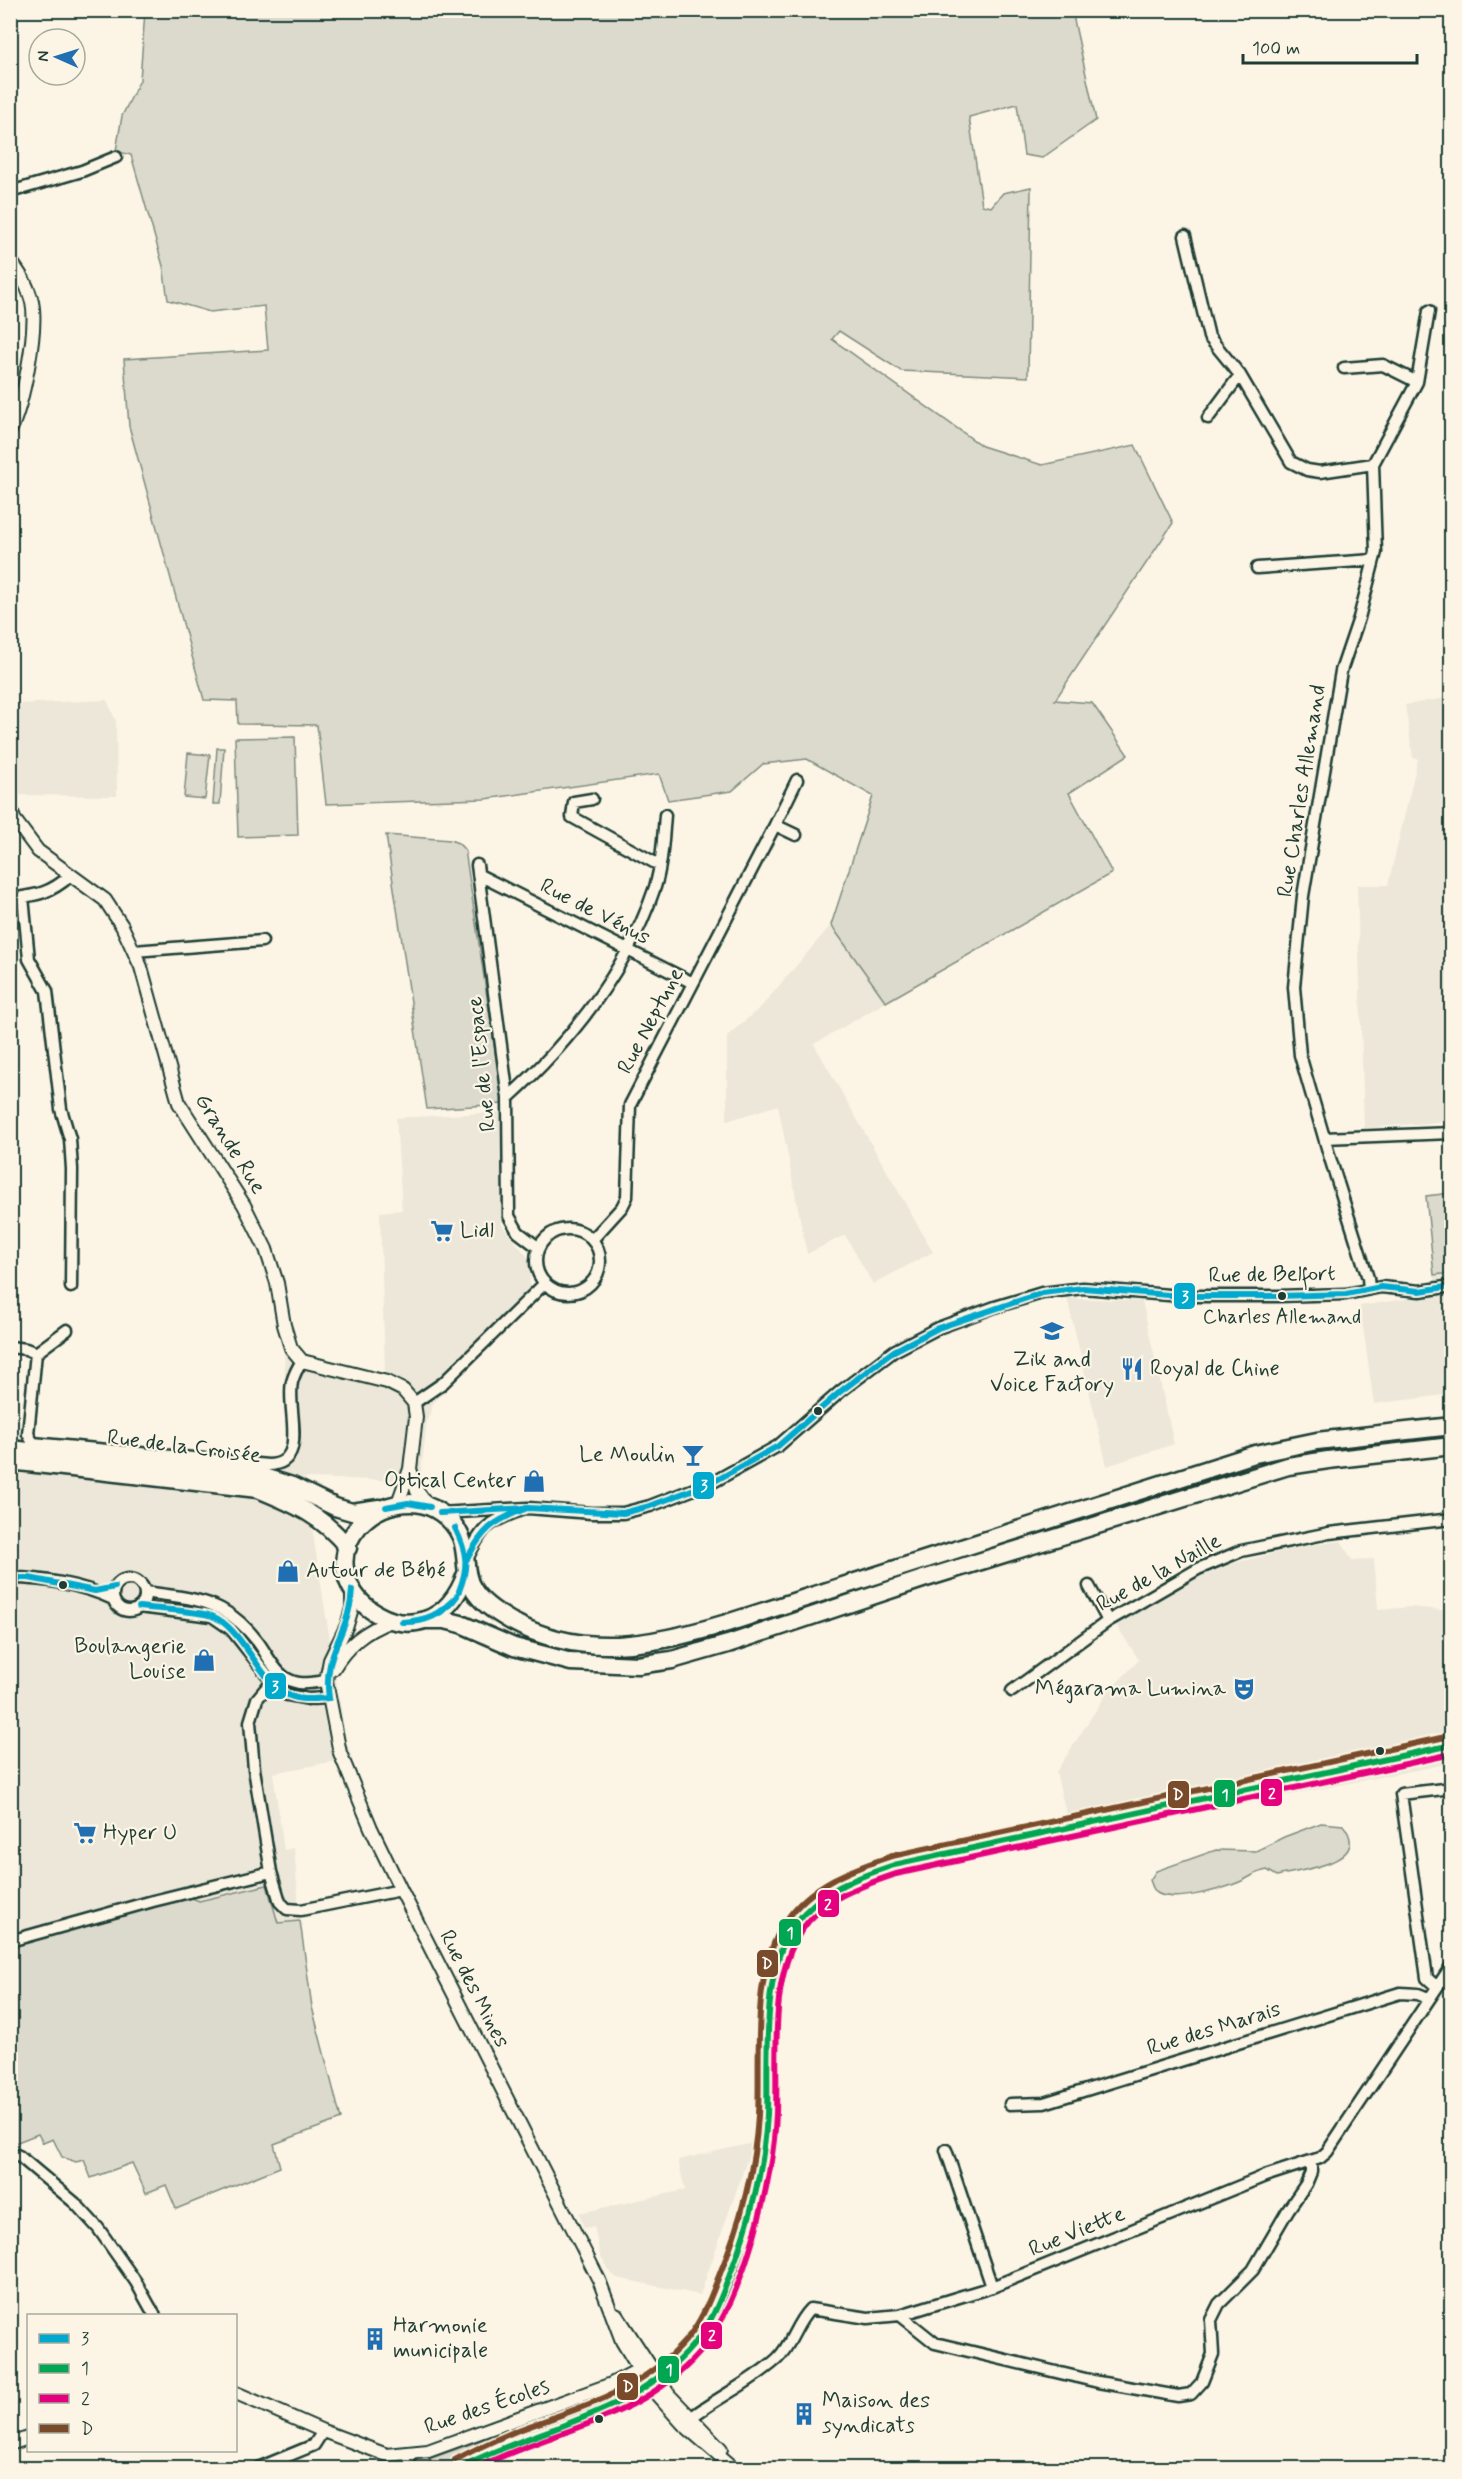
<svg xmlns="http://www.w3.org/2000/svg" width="1462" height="2479" font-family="Mynerve,sans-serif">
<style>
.built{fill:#ece7d8}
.green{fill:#dcdacc;stroke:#7e8c80;stroke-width:1.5}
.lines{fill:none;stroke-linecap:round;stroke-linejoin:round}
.minor-casing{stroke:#1f3d34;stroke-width:15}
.tertiary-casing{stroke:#1f3d34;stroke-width:16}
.primary-casing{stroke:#1f3d34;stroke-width:21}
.minor{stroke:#fcf5e5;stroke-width:10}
.tertiary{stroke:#fcf5e5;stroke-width:12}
.primary{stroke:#fcf5e5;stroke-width:16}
.bus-1-casing{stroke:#fcf5e5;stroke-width:10}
.bus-2-casing{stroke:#fcf5e5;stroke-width:10}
.bus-3-casing{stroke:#fcf5e5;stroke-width:10}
.bus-4-casing{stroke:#fcf5e5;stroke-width:10}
.bus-1{stroke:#00a9ce;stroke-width:6}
.bus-2{stroke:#00a651;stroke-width:6}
.bus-3{stroke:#e5007d;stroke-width:6}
.bus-4{stroke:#7a4b2a;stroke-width:6}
.bus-dot{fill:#1f3d34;stroke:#fcf5e5;stroke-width:2}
.labels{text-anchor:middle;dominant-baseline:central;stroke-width:4.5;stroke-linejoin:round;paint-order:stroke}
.bus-label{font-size:20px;fill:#1f3d34;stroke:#fcf5e5}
.street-label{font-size:22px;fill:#1f3d34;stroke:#fcf5e5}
.poi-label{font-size:22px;fill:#1f3d34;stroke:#fcf5e5;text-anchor:start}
.line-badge{stroke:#fcf5e5;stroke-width:2}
.badge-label{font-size:16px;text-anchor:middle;font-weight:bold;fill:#fff}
</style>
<rect width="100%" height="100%" fill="#fcf5e5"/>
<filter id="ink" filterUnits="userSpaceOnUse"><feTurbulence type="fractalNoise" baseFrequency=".0167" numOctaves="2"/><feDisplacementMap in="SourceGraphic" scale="12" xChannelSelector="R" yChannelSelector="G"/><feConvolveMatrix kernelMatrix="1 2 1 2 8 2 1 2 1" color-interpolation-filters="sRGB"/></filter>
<g filter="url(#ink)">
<path class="built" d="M 1451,697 L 1451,1121 L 1364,1128 L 1357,885 L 1388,885 L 1418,759 L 1413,758 L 1405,705 Z
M 107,700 L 116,721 L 117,796 L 17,795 L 16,704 Z
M 831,925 L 886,1002 L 814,1044 L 933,1252 L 873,1284 L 845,1235 L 807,1254 L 778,1105 L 727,1121 L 727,1036 L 761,1007 Z
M 501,1112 L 502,1225 L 530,1260 L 529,1310 L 434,1402 L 427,1421 L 420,1481 L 304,1478 L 346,1741 L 352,1758 L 273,1773 L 284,1850 L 294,1848 L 300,1921 L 278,1923 L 267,1885 L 199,1901 L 190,1897 L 11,1946 L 11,1438 L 289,1465 L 284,1350 L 385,1373 L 380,1212 L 402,1210 L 396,1118 Z
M 1451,1273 L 1451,1394 L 1374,1404 L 1360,1306 L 1437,1294 L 1434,1275 Z
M 1067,1298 L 1142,1301 L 1174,1444 L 1107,1466 Z
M 1341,1541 L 1352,1560 L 1374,1559 L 1378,1610 L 1411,1607 L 1451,1611 L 1451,1763 L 1072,1838 L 1056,1772 L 1107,1693 L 1139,1660 L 1115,1623 L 1180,1586 L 1234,1563 L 1300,1547 Z
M 753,2143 L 700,2295 L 617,2278 L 611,2273 L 600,2255 L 594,2226 L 584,2228 L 579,2213 L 685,2190 L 678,2160 Z"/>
<path class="green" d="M 145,11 L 1072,11 L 1096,120 L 1042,158 L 1024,155 L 1017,104 L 969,117 L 982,205 L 991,207 L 1003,193 L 1031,187 L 1028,377 L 901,371 L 839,331 L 832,339 L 982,446 L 1042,465 L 1135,445 L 1173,523 L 1055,700 L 1092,703 L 1128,755 L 1069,793 L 1112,873 L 886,1002 L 831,925 L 873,796 L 807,759 L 763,764 L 732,791 L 668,800 L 659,774 L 485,799 L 326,804 L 317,725 L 238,724 L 237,701 L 204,700 L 129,426 L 124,359 L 268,350 L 264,306 L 210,312 L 168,300 L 163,266 L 131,155 L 116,151 L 122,116 L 140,80 Z
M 295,737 L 298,835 L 238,837 L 235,738 Z
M 217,748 L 224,748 L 220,804 L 213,804 Z
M 188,753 L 210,755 L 205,799 L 184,797 Z
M 386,835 L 450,840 L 458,843 L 465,850 L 503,1104 L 427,1109 Z
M 1451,1193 L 1451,1273 L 1434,1275 L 1426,1196 Z
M 1321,1823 L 1343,1825 C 1373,1863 1301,1870 1277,1876 L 1267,1870 C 1255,1872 1248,1879 1237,1883 C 1220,1890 1173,1903 1157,1893 C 1153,1890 1152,1885 1150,1880 L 1156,1871 L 1216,1850 L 1256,1851 L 1284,1837 Z
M 267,1885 L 278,1923 L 300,1921 L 312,2007 L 341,2119 L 274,2144 L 280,2167 L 176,2209 L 166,2185 L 146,2193 L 132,2163 L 91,2178 L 84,2160 L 76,2162 L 62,2157 L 53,2139 L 43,2143 L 38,2134 L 15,2143 L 11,2142 L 11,1946 L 190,1897 L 199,1901 Z
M 567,2409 L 568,2416 L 475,2451 L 447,2468 L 435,2468 L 429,2459 Z"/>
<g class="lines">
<g class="minor-casing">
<path id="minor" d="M 10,192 L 82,171 L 116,157
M 1185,236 L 1209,337 L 1240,375 L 1291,462 L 1307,470 L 1320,472 L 1373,464
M 1344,368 L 1383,365 L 1417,382 L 1373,464 L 1376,552 L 1359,618 L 1341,671 L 1303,896 L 1294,987 L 1300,1055 L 1330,1158 L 1368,1278 L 1369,1289
M 1417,382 L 1429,311
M 1208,418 L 1240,375
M 1257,568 L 1374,560
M 592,799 L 574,802 L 572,817 L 659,865
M 796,835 L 775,825 L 797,780
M 477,865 L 508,1098 L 509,1216 L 518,1232 L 539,1248
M 479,875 L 693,983
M 23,897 L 29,959 L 47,991 L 61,1109 L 70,1139 L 72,1169 L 71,1287
M 10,899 C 37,895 49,894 70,876
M 134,951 L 262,941
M 508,1098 C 572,1040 627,971 655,887 C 662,864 663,839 665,815
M 1324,1138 L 1452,1133
M536 1261a32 32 0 1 1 64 0a32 32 0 1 1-64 0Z
M 592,1240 L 622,1207 L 627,1197 L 630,1105 L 775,825
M 10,1347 L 26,1349 L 36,1353
M 36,1353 L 28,1434 L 33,1443 L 268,1465 C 310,1464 286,1409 292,1382 C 294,1375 298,1367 302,1361
M 36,1353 L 67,1330
M 414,1403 L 443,1383 L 545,1283
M 440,1513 L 528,1508 L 591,1513 L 623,1513 L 650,1506 L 715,1481 L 778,1446 L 841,1391 L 894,1351 L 938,1328 L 995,1307 L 1042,1293 L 1083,1288 L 1181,1296 L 1278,1296 L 1346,1294 L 1381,1287 L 1420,1291 L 1452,1286
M 467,1559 C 482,1528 486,1523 519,1511
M 10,1578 C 44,1578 83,1585 113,1599
M113 1595a16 16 0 1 1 32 0a16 16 0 1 1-32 0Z
M 1089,1586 L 1108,1621
M 145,1592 C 169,1596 199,1597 221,1609 C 236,1617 248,1629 258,1642 C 270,1658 277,1680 299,1683 C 307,1684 317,1682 326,1681
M 139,1607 L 212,1616 L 231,1629 L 272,1681 L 287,1695 L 308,1699 L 329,1698
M 1012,1691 L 1108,1621 L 1198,1569 L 1241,1551 L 1329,1533 L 1452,1519
M 271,1872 L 280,1902 L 287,1909 L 301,1910 L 401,1890
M 10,1941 L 153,1901 L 271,1872 L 254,1769 L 250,1722 L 257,1699 L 272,1681
M 1436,1986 L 1427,1978 L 1401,1794 L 1452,1788
M 1010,2104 L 1044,2103 L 1400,1993 L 1418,1994 L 1428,1998
M 946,2150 L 992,2287
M 10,2152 L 19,2156 L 75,2203 L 98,2228 L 136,2282 L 155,2316
M 900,2315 L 935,2343 L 1098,2382 L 1178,2396 L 1191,2394 L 1202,2382 L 1213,2354 L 1211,2320 L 1219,2304 L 1253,2270 L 1288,2210 L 1306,2184 L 1311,2172 L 1311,2162
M 685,2422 C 714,2399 749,2384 777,2359 C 792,2345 795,2324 810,2309 L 868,2318 L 900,2315 L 992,2287 L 1265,2176 L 1320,2158 L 1327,2152 L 1452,1965
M 258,2468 L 314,2445 L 323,2431
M 406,2468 L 412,2453
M 459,2468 C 536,2421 633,2422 693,2346 C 708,2328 718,2304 727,2282 C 747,2232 758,2196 765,2143 C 773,2071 752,1956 812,1904 C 835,1884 865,1875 894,1865 L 1452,1745"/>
</g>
<g class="tertiary-casing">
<path id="tertiary" d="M 10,260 C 20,274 28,285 32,302 C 38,330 23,404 10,431
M 10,805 L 14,819 L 38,851 L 105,900 L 122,926 L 141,967 L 179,1103 L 244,1205 L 266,1249 L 277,1283 L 284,1325 L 291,1348 L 302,1361 L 387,1382 L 403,1390 L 414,1403 L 416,1417 L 410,1469 L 398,1503
M 410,1469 L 417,1491 L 429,1507
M 352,1590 L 352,1608 L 347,1625 L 330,1660 L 326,1681 L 340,1753 L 371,1828 L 401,1890 L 599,2280 L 622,2341 L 650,2387 L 683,2424 L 734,2468
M 333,1669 C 347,1645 365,1631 391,1621
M 616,2314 L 669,2395 L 721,2449
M 236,2393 L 323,2431 L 387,2455 L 428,2451 L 609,2385 L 648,2365
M 10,2444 L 28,2438"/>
</g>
<g class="primary-casing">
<path id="primary" d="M 10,1449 L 260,1476 L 292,1486 L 335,1507 L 352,1512 L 379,1508
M 10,1461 L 258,1489 C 295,1504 323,1516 348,1548
M 466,1574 C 429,1678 302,1593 359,1526 C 373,1510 390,1503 411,1503 C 432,1503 453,1518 461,1537 C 468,1555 463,1573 473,1589 C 481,1603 497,1613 511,1621 C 583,1660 653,1645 727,1623 L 1255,1454 L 1317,1441 L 1452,1426
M 426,1620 L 445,1620 L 461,1624 L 514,1647 L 571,1662 L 638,1665 L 672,1660 L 728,1644 L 923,1579 L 1288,1466 L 1328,1460 L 1452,1446"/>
</g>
<use href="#minor" class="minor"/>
<use href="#tertiary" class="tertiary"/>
<use href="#primary" class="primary"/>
<g class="bus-1-casing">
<path id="bus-1" d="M 386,1507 L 408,1503 L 430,1507
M 440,1513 L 528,1508 L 623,1513 L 650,1506 L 715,1481 L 778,1446 L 841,1391 L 894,1351 L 938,1328 L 1042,1293 L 1083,1288 L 1181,1296 L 1278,1296 L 1346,1294 L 1381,1287 L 1420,1291 L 1452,1286
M 455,1528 C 467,1552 469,1566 459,1591
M 467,1559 C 483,1529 493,1521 525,1509
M 10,1578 L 29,1578 L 95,1591 L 115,1587
M 139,1607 C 156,1609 198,1611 212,1616 C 243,1628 261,1684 288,1695 C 300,1701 316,1699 329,1698 C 322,1651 350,1634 352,1590
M 402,1622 C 424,1623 444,1615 457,1596
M 402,1622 C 428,1620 439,1615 457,1596"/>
</g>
<g class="bus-2-casing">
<path id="bus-2" d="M 459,2468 C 537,2427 634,2416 693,2345 C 710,2326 720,2301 729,2277 C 749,2225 764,2171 767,2115 C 769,2060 760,1970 795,1924 C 820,1891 855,1878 894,1865 L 1452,1745"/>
</g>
<g class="bus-3-casing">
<path id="bus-3" d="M 477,2468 C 555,2428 639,2422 700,2352 C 743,2302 774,2179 776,2113 C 778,2057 769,1979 801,1931 C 823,1898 861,1886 896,1874 L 1452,1754"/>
</g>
<g class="bus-4-casing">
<path id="bus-4" d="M 455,2460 C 475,2449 495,2440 516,2431 C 580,2407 638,2394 685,2341 C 700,2324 709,2302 717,2281 C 739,2228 755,2173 758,2115 C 761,2055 750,1973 786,1921 C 811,1884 852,1869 892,1856 L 1450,1736"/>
</g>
<use href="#bus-1" class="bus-1"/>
<use href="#bus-2" class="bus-2"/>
<use href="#bus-3" class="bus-3"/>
<use href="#bus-4" class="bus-4"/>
</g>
</g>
<defs>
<g id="supermarket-bare" transform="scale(1.8)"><path d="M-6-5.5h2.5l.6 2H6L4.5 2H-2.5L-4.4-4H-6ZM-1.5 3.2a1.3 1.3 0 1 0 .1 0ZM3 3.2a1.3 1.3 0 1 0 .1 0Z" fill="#1f6fb2" stroke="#fcf5e5" stroke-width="2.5" paint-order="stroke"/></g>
<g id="school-bare" transform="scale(1.8)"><path d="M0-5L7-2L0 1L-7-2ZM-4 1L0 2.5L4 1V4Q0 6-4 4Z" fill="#1f6fb2" stroke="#fcf5e5" stroke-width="2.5" paint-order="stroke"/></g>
<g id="restaurant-bare" transform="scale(1.8)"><path d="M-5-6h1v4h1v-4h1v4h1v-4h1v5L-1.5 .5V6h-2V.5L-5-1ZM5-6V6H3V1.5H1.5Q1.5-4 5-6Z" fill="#1f6fb2" stroke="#fcf5e5" stroke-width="2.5" paint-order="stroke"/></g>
<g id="bar-bare" transform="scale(1.8)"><path d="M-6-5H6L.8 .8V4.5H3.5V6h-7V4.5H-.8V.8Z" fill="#1f6fb2" stroke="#fcf5e5" stroke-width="2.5" paint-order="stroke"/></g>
<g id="shop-bare" transform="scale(1.8)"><path d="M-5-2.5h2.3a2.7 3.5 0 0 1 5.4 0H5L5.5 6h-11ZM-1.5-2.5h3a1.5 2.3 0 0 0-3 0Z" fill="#1f6fb2" stroke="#fcf5e5" stroke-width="2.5" paint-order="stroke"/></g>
<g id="theatre-bare" transform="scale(1.8)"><path d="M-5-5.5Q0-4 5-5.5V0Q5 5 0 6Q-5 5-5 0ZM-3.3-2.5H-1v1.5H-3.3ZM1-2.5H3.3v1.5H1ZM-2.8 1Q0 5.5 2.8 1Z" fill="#1f6fb2" stroke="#fcf5e5" stroke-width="2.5" paint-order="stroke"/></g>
<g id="building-bare" transform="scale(1.8)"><path d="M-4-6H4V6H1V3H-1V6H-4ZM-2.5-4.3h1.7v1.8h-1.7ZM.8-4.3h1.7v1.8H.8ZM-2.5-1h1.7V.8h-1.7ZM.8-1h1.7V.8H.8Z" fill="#1f6fb2" stroke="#fcf5e5" stroke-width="2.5" paint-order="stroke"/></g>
</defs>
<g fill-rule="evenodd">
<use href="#supermarket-bare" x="442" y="1231"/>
<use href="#school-bare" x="1052" y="1331"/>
<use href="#restaurant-bare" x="1132" y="1369"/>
<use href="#bar-bare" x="693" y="1455"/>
<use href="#shop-bare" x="534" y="1481"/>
<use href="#shop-bare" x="288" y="1571"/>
<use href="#shop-bare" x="204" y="1660"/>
<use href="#theatre-bare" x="1244" y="1689"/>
<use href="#supermarket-bare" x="85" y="1833"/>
<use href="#building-bare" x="375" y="2339"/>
<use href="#building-bare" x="804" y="2414"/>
</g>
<g class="bus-dot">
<circle cx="1282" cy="1296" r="5"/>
<circle cx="818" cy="1411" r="5"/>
<circle cx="63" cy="1585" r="5"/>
<circle cx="1380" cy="1751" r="5"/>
<circle cx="599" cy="2419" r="5"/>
</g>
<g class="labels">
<g class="bus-label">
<text x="1282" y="1317">Charles Allemand</text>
</g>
<g class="street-label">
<text transform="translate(1302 791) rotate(-81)">Rue Charles Allemand</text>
<text transform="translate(595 912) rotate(27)">Rue de Vénus</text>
<text transform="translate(651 1021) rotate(-62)">Rue Neptune</text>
<text transform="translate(482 1064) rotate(-96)">Rue de l'Espace</text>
<text transform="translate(230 1144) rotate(58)">Grande Rue</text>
<text transform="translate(1272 1275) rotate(-1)">Rue de Belfort</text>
<text transform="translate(184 1447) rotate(7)">Rue de la Croisée</text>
<text transform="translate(1159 1573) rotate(-29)">Rue de la Naille</text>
<text transform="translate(474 1989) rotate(63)">Rue des Mines</text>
<text transform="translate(1214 2029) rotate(-17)">Rue des Marais</text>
<text transform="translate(1077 2232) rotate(-22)">Rue Viette</text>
<text transform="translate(487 2407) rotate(-19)">Rue des Écoles</text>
</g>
<g class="poi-label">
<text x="460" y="1231">Lidl</text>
<text x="1052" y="1360" text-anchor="middle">Zik and<tspan x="1052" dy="25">Voice Factory</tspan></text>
<text x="1150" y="1369">Royal de Chine</text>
<text x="675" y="1455" text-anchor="end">Le Moulin</text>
<text x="516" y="1481" text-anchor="end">Optical Center</text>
<text x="306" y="1571">Autour de Bébé</text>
<text x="186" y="1647" text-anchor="end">Boulangerie<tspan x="186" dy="25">Louise</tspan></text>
<text x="1226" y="1689" text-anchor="end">Mégarama Lumina</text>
<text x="103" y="1833">Hyper U</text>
<text x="393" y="2326">Harmonie<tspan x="393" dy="25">municipale</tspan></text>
<text x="822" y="2401">Maison des<tspan x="822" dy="25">syndicats</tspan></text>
</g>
</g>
<g class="line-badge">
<rect x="1173" y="1282" width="23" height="28" rx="6" fill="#00a9ce"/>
<rect x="692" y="1471" width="23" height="29" rx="6" fill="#00a9ce"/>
<rect x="264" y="1672" width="23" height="28" rx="6" fill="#00a9ce"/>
<rect x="1260" y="1778" width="23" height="29" rx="6" fill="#e5007d"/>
<rect x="1213" y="1779" width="23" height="29" rx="6" fill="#00a651"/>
<rect x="1167" y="1780" width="23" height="29" rx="6" fill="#7a4b2a"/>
<rect x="817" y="1889" width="23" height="29" rx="6" fill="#e5007d"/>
<rect x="778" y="1918" width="24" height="29" rx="6" fill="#00a651"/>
<rect x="756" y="1949" width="23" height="29" rx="6" fill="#7a4b2a"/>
<rect x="700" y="2321" width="23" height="29" rx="6" fill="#e5007d"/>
<rect x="657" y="2355" width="23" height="29" rx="6" fill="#00a651"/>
<rect x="616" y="2372" width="23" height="29" rx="6" fill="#7a4b2a"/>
</g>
<g class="badge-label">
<text x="1185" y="1302">3</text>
<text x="704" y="1491">3</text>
<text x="275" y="1692">3</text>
<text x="1272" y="1799">2</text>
<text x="1225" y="1800">1</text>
<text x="1178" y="1800">D</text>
<text x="828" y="1910">2</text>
<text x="790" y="1938">1</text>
<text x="767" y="1969">D</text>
<text x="712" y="2341">2</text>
<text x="669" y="2375">1</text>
<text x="628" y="2392">D</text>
</g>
<rect width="1462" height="2479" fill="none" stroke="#fcf5e5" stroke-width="36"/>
<rect x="18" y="18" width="1426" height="2443" fill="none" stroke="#1f3d34" stroke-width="2" filter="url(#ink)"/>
<rect x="27" y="2314" width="210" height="138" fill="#fcf5e5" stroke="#a4ab9e" stroke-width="1.5"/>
<rect x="39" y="2334" width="30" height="9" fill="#00a9ce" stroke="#a4ab9e" stroke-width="1.5"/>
<text x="81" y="2344" font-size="18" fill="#1f3d34">3</text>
<rect x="39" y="2364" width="30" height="9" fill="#00a651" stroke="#a4ab9e" stroke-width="1.5"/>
<text x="81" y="2374" font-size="18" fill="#1f3d34">1</text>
<rect x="39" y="2394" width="30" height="9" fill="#e5007d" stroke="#a4ab9e" stroke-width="1.5"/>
<text x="81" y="2404" font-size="18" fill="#1f3d34">2</text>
<rect x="39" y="2424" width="30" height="9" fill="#7a4b2a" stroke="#a4ab9e" stroke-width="1.5"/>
<text x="81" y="2434" font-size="18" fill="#1f3d34">D</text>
<g transform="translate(57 57) rotate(273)"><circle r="28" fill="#fcf5e5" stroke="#a4ab9e" stroke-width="1.5"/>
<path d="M0-4.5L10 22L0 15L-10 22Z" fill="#1f6fb2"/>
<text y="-9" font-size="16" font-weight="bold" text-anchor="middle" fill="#1f3d34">N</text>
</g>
<path d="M1243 54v9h174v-9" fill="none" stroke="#1f3d34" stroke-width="3"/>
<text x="1252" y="54" font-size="18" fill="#1f3d34" stroke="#fcf5e5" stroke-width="4.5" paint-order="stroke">100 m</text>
</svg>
